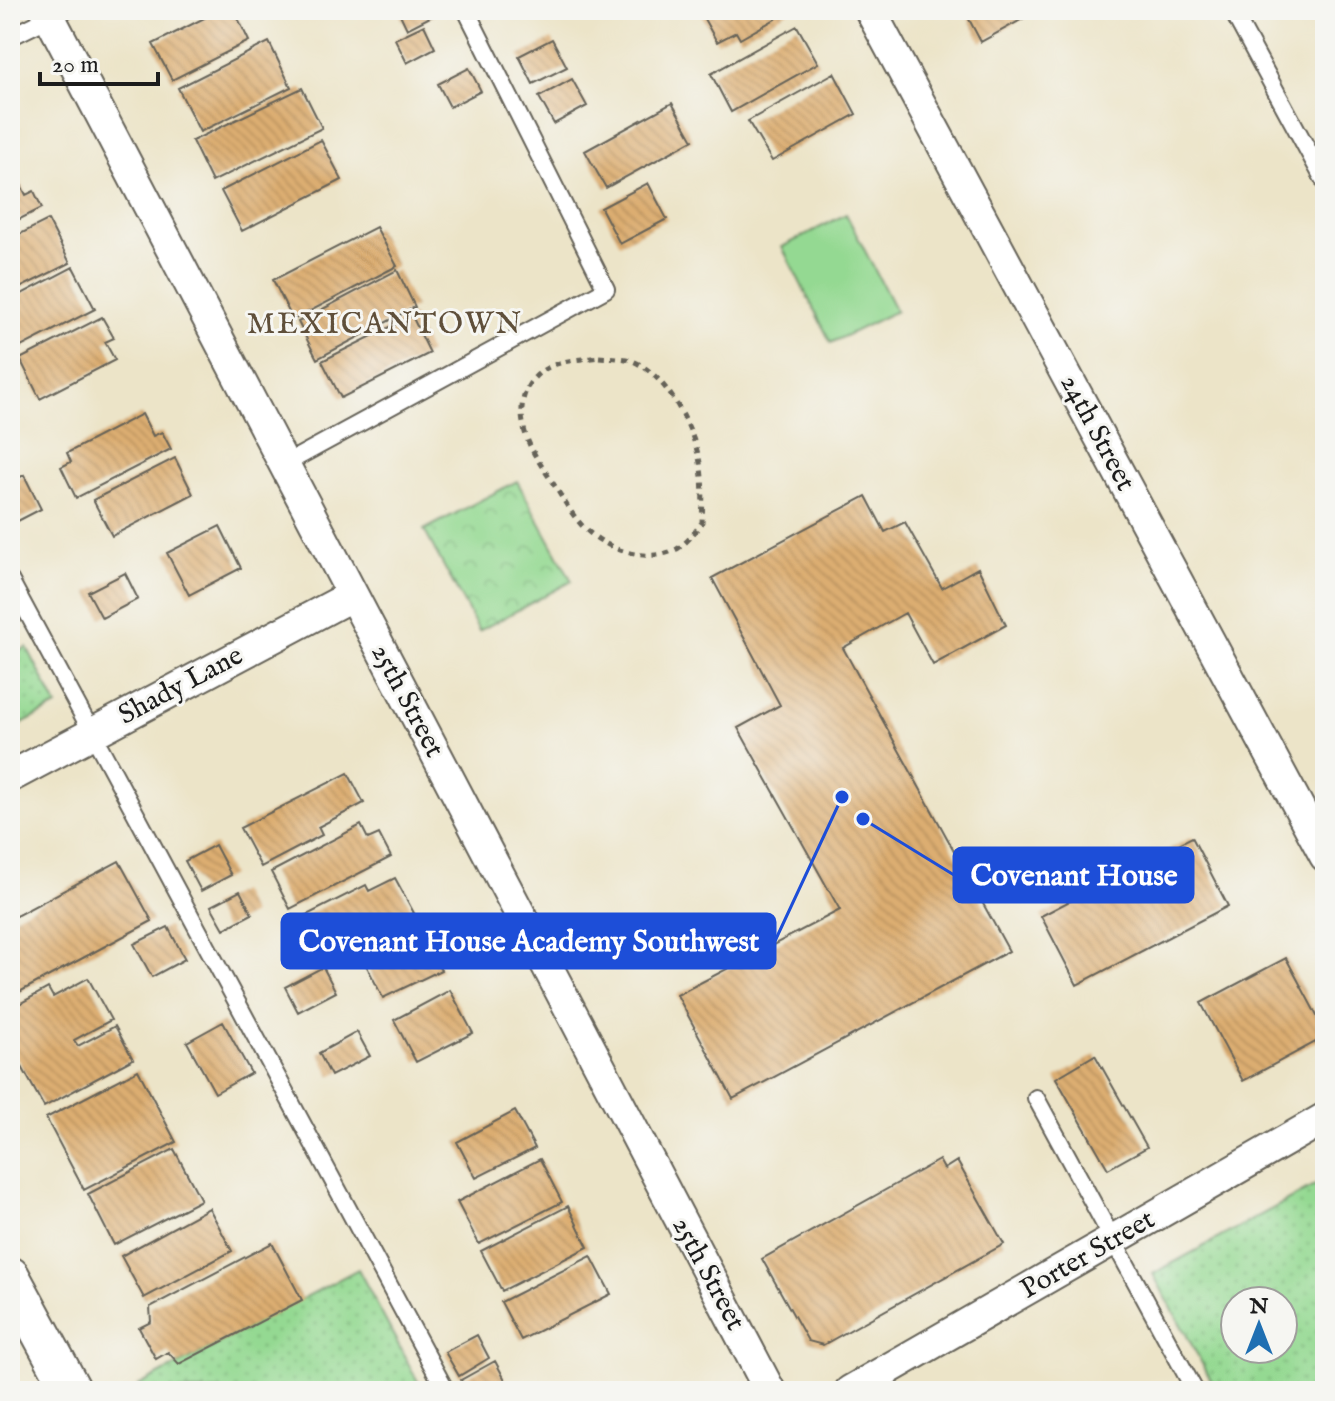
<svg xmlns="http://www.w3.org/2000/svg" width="1335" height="1401" font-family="'IM FELL English',serif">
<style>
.grass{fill:url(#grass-dots);stroke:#587a57;stroke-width:2;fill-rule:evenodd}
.park{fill:url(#park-crowns);stroke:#587a57;stroke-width:2}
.pitch{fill:#94d992;stroke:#587a57;stroke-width:2}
.building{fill:url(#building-back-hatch)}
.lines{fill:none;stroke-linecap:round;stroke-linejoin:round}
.service-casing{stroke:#656258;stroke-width:20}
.minor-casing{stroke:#656258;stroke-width:34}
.tertiary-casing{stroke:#656258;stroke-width:42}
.path{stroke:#656258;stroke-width:5;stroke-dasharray:6 6;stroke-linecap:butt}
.service{stroke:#fff;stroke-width:16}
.minor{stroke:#fff;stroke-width:30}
.tertiary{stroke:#fff;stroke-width:38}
.labels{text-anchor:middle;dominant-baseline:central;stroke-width:6;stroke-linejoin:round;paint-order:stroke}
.street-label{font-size:28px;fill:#1c1c1c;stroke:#f6f6f2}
.neighbourhood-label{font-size:30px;letter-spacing:2px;fill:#5f4f3a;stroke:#f6f6f2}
.leader{fill:none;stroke:#1d4ed8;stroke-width:3}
.callout-dot{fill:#1d4ed8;stroke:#f6f6f2;stroke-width:3}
.callout{fill:#1d4ed8;stroke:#1d4ed8;stroke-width:3}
.callout-label{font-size:30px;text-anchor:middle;font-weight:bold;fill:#fff}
</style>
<defs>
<pattern id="grass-dots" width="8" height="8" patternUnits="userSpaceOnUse" patternTransform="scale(2)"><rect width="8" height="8" fill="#94d992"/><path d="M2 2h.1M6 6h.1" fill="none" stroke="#7fba7d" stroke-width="1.8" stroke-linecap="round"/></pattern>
<pattern id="park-crowns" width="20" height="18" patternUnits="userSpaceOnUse" patternTransform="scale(2)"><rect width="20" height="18" fill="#94d992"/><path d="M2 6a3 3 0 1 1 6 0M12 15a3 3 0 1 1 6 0" fill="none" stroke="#7fba7d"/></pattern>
<pattern id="building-back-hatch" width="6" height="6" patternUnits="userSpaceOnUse" patternTransform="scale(2)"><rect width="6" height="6" fill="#dcad71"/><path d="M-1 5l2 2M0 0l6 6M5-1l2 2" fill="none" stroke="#bc9461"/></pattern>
</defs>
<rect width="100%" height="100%" fill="#f6f6f2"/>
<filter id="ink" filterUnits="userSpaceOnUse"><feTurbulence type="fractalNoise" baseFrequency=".0125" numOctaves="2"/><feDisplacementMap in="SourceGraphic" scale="16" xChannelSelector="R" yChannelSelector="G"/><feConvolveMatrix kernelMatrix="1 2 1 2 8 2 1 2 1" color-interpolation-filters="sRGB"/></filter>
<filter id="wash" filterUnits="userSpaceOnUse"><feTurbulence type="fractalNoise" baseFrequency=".006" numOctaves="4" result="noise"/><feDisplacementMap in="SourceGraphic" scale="32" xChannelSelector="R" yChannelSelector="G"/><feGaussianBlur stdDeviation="1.8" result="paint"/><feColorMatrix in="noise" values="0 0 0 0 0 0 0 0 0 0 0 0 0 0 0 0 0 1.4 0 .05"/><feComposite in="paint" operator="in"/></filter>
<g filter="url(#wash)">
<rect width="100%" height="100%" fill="#ece4c8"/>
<path class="grass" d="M 27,647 L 57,706 L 10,730 L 10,656 Z
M 1325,1180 L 1325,1391 L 1217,1391 L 1153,1274 ZM 1235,1301 L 1283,1301 L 1283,1349 L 1235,1349 Z
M 358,1269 L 423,1391 L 141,1391 L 138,1386 Z"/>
<path class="park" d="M 517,481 L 572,581 L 479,631 L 424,530 Z"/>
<path class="pitch" d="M 846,214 L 896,311 L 831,343 L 782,247 Z"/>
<g id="blocks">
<path class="building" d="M 220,10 L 234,10 L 249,41 L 172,80 L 153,44 Z
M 398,10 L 439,10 L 440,12 L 407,29 Z
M 699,10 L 791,10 L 740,39 L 736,32 L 717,42 Z
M 964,10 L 1024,10 L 1028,16 L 981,42 Z
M 424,25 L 435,48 L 407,63 L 395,39 Z
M 797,26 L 818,63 L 731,112 L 711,74 Z
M 552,39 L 567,67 L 533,84 L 519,56 Z
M 269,42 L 291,87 L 200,132 L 178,88 Z
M 469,68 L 481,91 L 450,107 L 438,84 Z
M 834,73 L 856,114 L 772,161 L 748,121 Z
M 572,79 L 587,106 L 554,124 L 539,97 Z
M 302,88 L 322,128 L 212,182 L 192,141 Z
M 672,103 L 693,140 L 606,188 L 585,151 Z
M 321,140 L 342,180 L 242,231 L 221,191 Z
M 16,175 L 26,195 L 34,191 L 42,208 L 10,224 L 10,178 Z
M 648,183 L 667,219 L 620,244 L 601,208 Z
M 48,220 L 70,263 L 10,293 L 10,239 Z
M 376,227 L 397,266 L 293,320 L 273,280 Z
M 73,267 L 95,309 L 17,349 L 10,336 L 10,300 Z
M 397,270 L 415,307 L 317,359 L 298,322 Z
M 412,316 L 430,353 L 341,398 L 322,361 Z
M 102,317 L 114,338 L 105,342 L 115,360 L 40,399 L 20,359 Z
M 142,414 L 153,436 L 162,432 L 171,449 L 76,498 L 61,467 L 71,462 L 67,453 Z
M 175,458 L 193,494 L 112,536 L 93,500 Z
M 24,475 L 41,509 L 10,525 L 10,483 Z
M 866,496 L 885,532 L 905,522 L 942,588 L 978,568 L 1006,625 L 933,665 L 905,613 L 843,648 L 1009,951 L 733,1099 L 677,995 L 840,910 L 738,728 L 780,705 L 712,578 Z
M 220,526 L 241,568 L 189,595 L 167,553 Z
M 125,573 L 138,599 L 102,618 L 88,592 Z
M 348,773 L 364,803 L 318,827 L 322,835 L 261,867 L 240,828 Z
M 361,825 L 368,839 L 379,834 L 391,857 L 290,909 L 271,872 Z
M 1192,837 L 1228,906 L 1077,985 L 1041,916 Z
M 215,845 L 231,875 L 201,891 L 185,861 Z
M 119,861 L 152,921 L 10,997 L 10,919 Z
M 395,878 L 414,913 L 309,967 L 287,925 L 366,885 L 369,891 Z
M 240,891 L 252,914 L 224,929 L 211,906 Z
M 168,927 L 185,959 L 152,977 L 134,944 Z
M 419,928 L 441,970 L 383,998 L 362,957 Z
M 1286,958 L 1325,1031 L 1325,1037 L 1243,1081 L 1201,1003 Z
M 323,967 L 336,992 L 298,1012 L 285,987 Z
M 88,978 L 111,1020 L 74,1040 L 78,1046 L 115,1026 L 133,1059 L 44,1107 L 10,1045 L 10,1009 L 48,988 L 53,997 Z
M 450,990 L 473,1033 L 416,1062 L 394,1020 Z
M 223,1022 L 251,1073 L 215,1093 L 187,1042 Z
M 357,1032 L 370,1056 L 331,1076 L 319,1053 Z
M 1095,1055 L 1147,1147 L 1108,1169 L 1056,1078 Z
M 138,1070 L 176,1142 L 84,1190 L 46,1118 Z
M 515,1111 L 535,1148 L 476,1178 L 457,1142 Z
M 174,1149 L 201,1200 L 114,1245 L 88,1194 Z
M 540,1159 L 562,1202 L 479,1244 L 457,1202 Z
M 939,1160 L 944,1169 L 957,1161 L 1004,1244 L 823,1345 L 808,1341 L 762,1259 Z
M 568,1206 L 588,1247 L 502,1291 L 481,1251 Z
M 209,1208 L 232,1251 L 144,1298 L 121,1256 Z
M 272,1243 L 302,1300 L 179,1364 L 168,1352 L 156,1359 L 139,1328 L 151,1322 L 150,1307 Z
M 591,1256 L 611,1294 L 521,1340 L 501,1302 Z
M 477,1335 L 489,1358 L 459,1376 L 445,1352 Z
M 495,1361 L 511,1391 L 466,1391 L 461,1380 Z"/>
</g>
</g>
<g filter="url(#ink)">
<use href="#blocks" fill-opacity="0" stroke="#656258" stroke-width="2"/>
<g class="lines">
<g class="service-casing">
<path id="service" d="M 1232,10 L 1325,182
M 10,37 L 65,10
M 283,465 L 606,289 L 466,10
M 10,580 L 446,1391
M 1036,1098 L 1195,1391"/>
</g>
<g class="minor-casing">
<path id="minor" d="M 46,10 L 770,1391
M 870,10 L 1325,856
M 10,777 L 351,596
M 850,1391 L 1325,1118"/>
</g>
<g class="tertiary-casing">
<path id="tertiary" d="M 10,1276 L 72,1391"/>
</g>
<path class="path" d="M 599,357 C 609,358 620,357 630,360 C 664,372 689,420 698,454 C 704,476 703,500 702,522 C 695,532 687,543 677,549 C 649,563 613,552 590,533 C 575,521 563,499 553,483 C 541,465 526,445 523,423 C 520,407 523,389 535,377 C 551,360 577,360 599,357 Z"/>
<use href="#service" class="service"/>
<use href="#minor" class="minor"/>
<use href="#tertiary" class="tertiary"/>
</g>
</g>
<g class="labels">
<g class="street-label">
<text transform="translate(1097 433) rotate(62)">24th Street</text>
<text transform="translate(181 686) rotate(-28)">Shady Lane</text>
<text transform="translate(407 701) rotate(62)">25th Street</text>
<text transform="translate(1088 1255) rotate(-30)">Porter Street</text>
<text transform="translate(708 1274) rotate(62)">25th Street</text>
</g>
<g class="neighbourhood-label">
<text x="385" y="325">MEXICANTOWN</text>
</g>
</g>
<path class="leader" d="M863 819L954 875M842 797L775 941"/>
<g class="callout-dot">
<circle cx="863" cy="819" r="8"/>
<circle cx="842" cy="797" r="8"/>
</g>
<g class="callout">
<rect x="954" y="848" width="239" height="54" rx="8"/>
<rect x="282" y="914" width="493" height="54" rx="8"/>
</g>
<g class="callout-label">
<text x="1074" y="885">Covenant House</text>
<text x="529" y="951">Covenant House Academy Southwest</text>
</g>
<rect width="1335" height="1401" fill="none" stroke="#f6f6f2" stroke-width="40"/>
<g transform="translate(1259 1325)"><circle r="38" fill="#f6f6f2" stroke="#9f9f9c" stroke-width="2"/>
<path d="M0-6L14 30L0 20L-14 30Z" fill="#1f6fb2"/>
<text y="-12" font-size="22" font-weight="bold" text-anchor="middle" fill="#1c1c1c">N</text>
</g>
<path d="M40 72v12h118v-12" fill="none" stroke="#1c1c1c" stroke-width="4"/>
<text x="52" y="72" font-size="24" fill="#1c1c1c" stroke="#f6f6f2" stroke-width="6" paint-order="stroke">20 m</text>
</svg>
